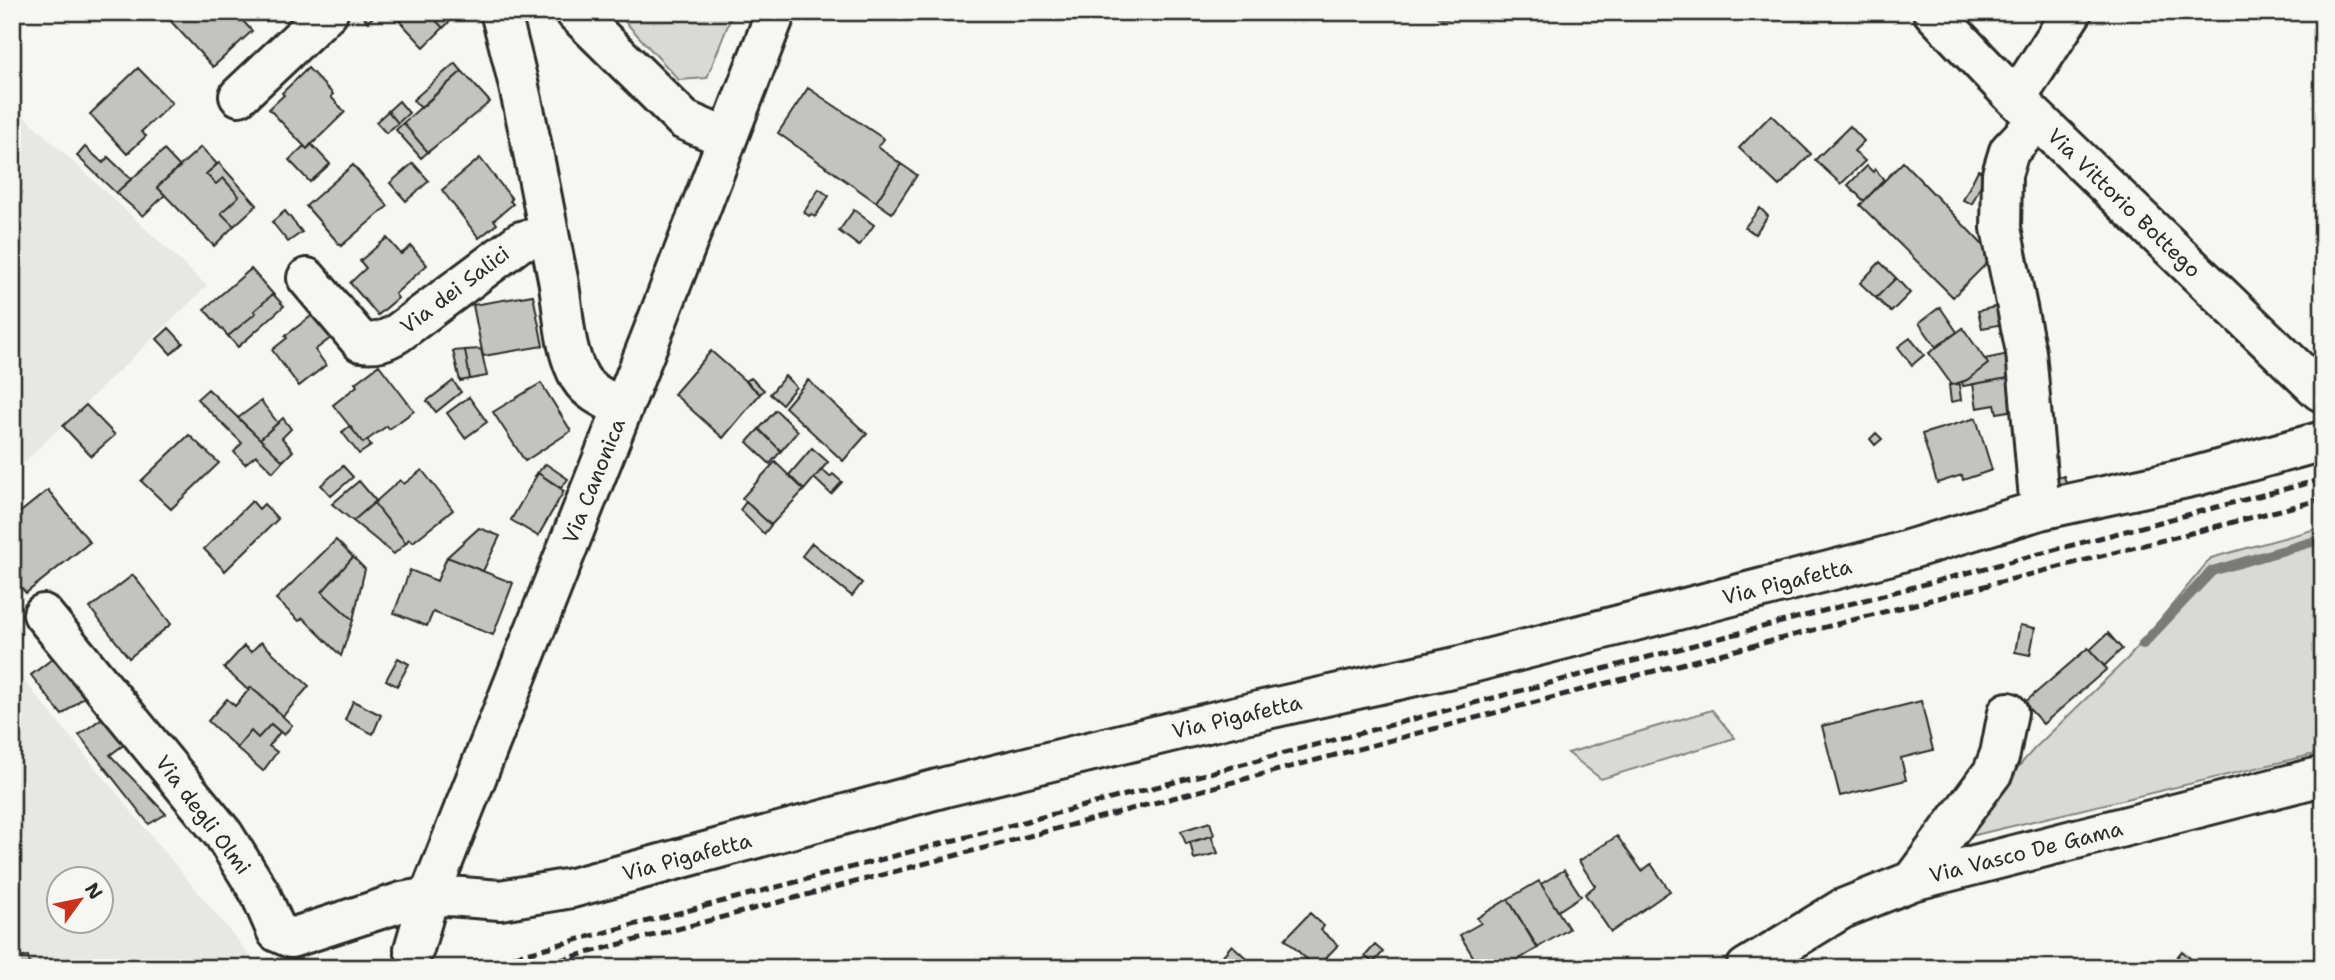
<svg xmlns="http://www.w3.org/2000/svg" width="2335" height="980" font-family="'Shantell Sans',sans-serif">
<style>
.built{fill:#e7e7e3;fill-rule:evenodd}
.green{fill:#d9d9d5;stroke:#828280;stroke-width:2}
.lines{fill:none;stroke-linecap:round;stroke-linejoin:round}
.stream{stroke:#7a7a78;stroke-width:10}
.building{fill:#c3c3c0;stroke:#2b2b2b;stroke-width:2}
.minor-casing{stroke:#2b2b2b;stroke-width:44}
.minor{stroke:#f6f6f2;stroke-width:38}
.rail{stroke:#2b2b2b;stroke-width:5;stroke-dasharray:10 5;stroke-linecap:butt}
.labels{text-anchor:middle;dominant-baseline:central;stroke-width:7;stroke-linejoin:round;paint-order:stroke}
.street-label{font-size:21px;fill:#2b2b2b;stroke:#f6f6f2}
</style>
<rect width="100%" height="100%" fill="#f6f6f2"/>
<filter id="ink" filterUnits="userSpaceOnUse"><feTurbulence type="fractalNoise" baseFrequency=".0143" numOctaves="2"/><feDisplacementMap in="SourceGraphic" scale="14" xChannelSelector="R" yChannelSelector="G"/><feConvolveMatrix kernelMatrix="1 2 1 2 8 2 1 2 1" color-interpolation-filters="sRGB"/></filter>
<g filter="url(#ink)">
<path class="built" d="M 12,105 L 207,286 L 12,474 Z
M 12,666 L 260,968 L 12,968 ZM 60,878 L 102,878 L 102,920 L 60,920 Z"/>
<path class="green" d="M 616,12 L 733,12 L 707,78 L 679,80 Z
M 2323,527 L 2323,752 L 1954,840 L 2034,749 L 2130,656 L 2211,558 Z
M 1712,710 L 1735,738 L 1601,779 L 1568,753 Z"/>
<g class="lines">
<path class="stream" d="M 1438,12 L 1443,17 L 1450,12
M 2143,644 L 2212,571 L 2312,542"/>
</g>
<path class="building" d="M 170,12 L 235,12 L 252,31 L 213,67 L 166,16 Z
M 359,12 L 378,12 L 368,22 Z
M 391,12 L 428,12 L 443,28 L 424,47 Z
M 428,12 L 460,12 L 443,28 Z
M 455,63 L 462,71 L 421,108 L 413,100 Z
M 138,68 L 172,103 L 141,132 L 146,136 L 127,154 L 90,114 Z
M 308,68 L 333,94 L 331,97 L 345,112 L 307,149 L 269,109 L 284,95 L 282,93 Z
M 462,71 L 490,102 L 428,152 L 403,123 Z
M 808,88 L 884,139 L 878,147 L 901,164 L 876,202 L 778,133 Z
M 399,101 L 409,113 L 398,123 L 388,111 Z
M 388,111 L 398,123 L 386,133 L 376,122 Z
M 1771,115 L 1811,154 L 1779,186 L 1739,148 Z
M 403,123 L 428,152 L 421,158 L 396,130 Z
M 1850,126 L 1864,141 L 1854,151 L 1865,161 L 1841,184 L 1815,160 Z
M 311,144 L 330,164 L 310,182 L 289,160 L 304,146 L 307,149 Z
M 85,147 L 103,163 L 108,157 L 131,179 L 116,193 L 77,156 Z
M 201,147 L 217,164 L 206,174 L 216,184 L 223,178 L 239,196 L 221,213 L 234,226 L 214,246 L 157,187 Z
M 164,150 L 180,167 L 157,187 L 165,195 L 143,216 L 116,193 Z
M 480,158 L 512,199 L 510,201 L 513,204 L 494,220 L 497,224 L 479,238 L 442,190 Z
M 1903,162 L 1979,241 L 1992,258 L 1953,297 L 1860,205 Z
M 219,163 L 257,205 L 234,226 L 221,213 L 239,196 L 223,178 L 216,184 L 206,174 Z
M 413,163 L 429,181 L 406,201 L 390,183 Z
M 901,164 L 917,175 L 892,213 L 876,202 Z
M 353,165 L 388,206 L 341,246 L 306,206 Z
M 1867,166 L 1873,172 L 1875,169 L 1884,180 L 1864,201 L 1848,185 Z
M 1978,170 L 1986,174 L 1972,204 L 1963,200 Z
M 819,189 L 829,196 L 815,217 L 811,214 L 809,216 L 804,212 Z
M 1760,208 L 1768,216 L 1755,234 L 1745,227 Z
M 854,210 L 874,225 L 859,246 L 839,231 Z
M 285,211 L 302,232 L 288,242 L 272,222 Z
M 387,238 L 401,254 L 411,246 L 427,265 L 395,294 L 398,298 L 378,315 L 350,283 L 366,268 L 360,261 Z
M 1880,262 L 1896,278 L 1876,298 L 1860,283 Z
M 251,269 L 273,294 L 254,311 L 256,313 L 228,336 L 204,309 Z
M 1896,278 L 1910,293 L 1891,312 L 1876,298 Z
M 273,294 L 284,306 L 238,347 L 228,336 L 256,313 L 254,311 Z
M 533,295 L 543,346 L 483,356 L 473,305 Z
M 1999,306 L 2003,324 L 1982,328 L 1978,311 Z
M 1940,307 L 1957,332 L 1936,347 L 1919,323 Z
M 314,314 L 332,337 L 315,350 L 326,365 L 299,386 L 272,350 L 287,338 L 285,336 Z
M 169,328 L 183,343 L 171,354 L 157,339 Z
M 1963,328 L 1988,364 L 1967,380 L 1952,385 L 1929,353 Z
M 1910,338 L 1924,355 L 1912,365 L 1898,347 Z
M 481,349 L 487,376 L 470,379 L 465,350 Z
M 465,350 L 470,379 L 460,381 L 453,351 Z
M 711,351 L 760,394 L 723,438 L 674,394 Z
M 2009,354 L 2014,377 L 1963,386 L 1962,382 L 1967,380 L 1988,364 L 1985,359 Z
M 379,365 L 414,411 L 389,429 L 387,426 L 363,443 L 333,405 L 357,386 L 355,383 Z
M 785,376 L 796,387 L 782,404 L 770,394 Z
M 2020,376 L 2021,409 L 1997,413 L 1995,405 L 1977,408 L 1973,384 Z
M 751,378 L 764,390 L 760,394 L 746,381 Z
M 808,380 L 867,434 L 843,461 L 785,407 Z
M 453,381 L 461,392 L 436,412 L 427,401 Z
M 541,383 L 571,431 L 525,461 L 493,412 Z
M 1959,384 L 1961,400 L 1951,402 L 1949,385 Z
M 208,389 L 283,461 L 273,472 L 256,455 L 245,464 L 234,452 L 242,443 L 197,399 Z
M 469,397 L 487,422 L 465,438 L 447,413 Z
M 261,401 L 278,423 L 260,439 L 238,418 Z
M 86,405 L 115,435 L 91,456 L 63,426 Z
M 776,410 L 798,431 L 781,451 L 759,429 Z
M 283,418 L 291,429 L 282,438 L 293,451 L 283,461 L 260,439 Z
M 1976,418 L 1992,470 L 1963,480 L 1962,475 L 1937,483 L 1922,434 Z
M 350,426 L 363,443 L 367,440 L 371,446 L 359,454 L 342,432 Z
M 759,429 L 781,451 L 770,464 L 747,442 Z
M 1876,433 L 1882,439 L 1875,445 L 1870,439 Z
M 189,435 L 219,463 L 171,509 L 141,481 Z
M 812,448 L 828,462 L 804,490 L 789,475 Z
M 775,462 L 804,490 L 771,525 L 742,498 Z
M 546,464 L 568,479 L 561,488 L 538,473 L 536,477 L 534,476 Z
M 343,466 L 353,477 L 331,496 L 321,485 Z
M 422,470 L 453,510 L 413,542 L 409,539 L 406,543 L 374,503 L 400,480 L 404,484 Z
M 822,470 L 830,477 L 833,474 L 842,482 L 831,494 L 814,478 Z
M 538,473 L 564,491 L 538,536 L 511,520 Z
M 2064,476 L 2066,483 L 2058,484 L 2057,478 Z
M 359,481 L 376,501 L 353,521 L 332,504 Z
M 48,490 L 90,542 L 26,593 L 12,577 L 12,519 Z
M 252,501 L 259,509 L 264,504 L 278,519 L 225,571 L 204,549 Z
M 746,502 L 771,525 L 764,534 L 740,510 Z
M 374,503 L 406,543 L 394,554 L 353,521 Z
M 479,528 L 500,536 L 483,571 L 447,557 Z
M 336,540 L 353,557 L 322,592 L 353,620 L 341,656 L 303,618 L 299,621 L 276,599 Z
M 812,543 L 862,583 L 852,596 L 802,556 Z
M 353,557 L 365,569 L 353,620 L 322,592 Z
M 447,557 L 513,583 L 493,635 L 433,612 L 427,626 L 394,613 L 410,570 L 437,581 Z
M 133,575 L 171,624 L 129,658 L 90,608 Z
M 2020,625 L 2035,628 L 2030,655 L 2015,652 Z
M 2108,633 L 2122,649 L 2104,666 L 2090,650 Z
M 261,642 L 309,686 L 283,716 L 251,687 L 248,690 L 224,668 L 244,646 L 251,652 Z
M 2088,648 L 2107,669 L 2043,724 L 2024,703 Z
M 55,657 L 85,696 L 62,715 L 31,675 Z
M 398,658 L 409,664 L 397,686 L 386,680 Z
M 251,687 L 292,725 L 284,735 L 271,724 L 258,738 L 251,731 L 237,748 L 208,721 L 227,699 L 235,706 Z
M 353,701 L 381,715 L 373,734 L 345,720 Z
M 1921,701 L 1933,750 L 1901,758 L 1906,780 L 1840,796 L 1822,726 Z
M 105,716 L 126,743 L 110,755 L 166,814 L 149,824 L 79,735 Z
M 271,724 L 280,732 L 269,746 L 277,752 L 263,771 L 237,748 L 251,731 L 258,738 Z
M 1210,822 L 1214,835 L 1186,844 L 1181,831 Z
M 1211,836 L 1218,853 L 1194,859 L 1190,842 Z
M 1617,836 L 1642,871 L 1651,864 L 1670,891 L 1611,932 L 1585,894 L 1595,886 L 1579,861 Z
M 1564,870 L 1581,896 L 1558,911 L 1541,884 Z
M 1539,881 L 1569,929 L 1537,948 L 1508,899 Z
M 1508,899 L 1538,948 L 1507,966 L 1480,968 L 1460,935 L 1481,923 L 1477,918 Z
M 1310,913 L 1324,926 L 1321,930 L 1338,945 L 1316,968 L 1285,939 Z
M 1232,945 L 1257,968 L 1212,968 Z
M 1375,945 L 1383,952 L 1373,963 L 1365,956 Z
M 2182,951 L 2201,968 L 2168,968 Z
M 28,956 L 31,968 L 12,968 L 12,960 Z"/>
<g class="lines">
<g class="minor-casing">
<path id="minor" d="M 500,12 C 525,100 540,190 558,279 C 564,311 563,349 580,378 C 589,393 607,400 623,408
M 575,12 L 684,120 L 726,138
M 1933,12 L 2010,93 L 2320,391
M 239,96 L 328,12
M 2016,99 L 2072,12
M 2038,120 L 2009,151 L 2002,174 L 2001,228 L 2026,352 L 2040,510 L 2196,476 L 2323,441
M 307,278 L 361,342 C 376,344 385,341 398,333 L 521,241 L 549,235
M 43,614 L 224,835 L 260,893 L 277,932 L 291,938 L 402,902 L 429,897 L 449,896 L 500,900 L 572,888 L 945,787 L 1232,717 L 1456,667 L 1891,555 L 2040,510
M 1912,881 L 1993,772 L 2000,754 L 2008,712
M 414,949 L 429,897 L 651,337 L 776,12
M 1746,968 L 1842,909 L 1912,881 L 2323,776"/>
</g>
<use href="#minor" class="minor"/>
<path class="rail" d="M 470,968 L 2323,479
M 530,968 L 1600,685 L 2323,499"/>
</g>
</g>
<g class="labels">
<g class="street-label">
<text transform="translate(2124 203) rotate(44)">Via Vittorio Bottego</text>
<text transform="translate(455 290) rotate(-37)">Via dei Salici</text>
<text transform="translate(594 481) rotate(-68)">Via Canonica</text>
<text transform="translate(1787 582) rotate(-14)">Via Pigafetta</text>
<text transform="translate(1237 717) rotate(-13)">Via Pigafetta</text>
<text transform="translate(203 815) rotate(53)">Via degli Olmi</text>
<text transform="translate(2026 852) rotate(-14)">Via Vasco De Gama</text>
<text transform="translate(687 857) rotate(-15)">Via Pigafetta</text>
</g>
</g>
<rect width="2335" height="980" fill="none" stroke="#f6f6f2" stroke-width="42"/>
<rect x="21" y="21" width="2293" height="938" fill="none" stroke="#2b2b2b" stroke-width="2.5" filter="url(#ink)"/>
<g transform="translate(80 900) rotate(57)"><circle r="33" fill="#f6f6f2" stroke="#a5a5a2" stroke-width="2"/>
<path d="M0-5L12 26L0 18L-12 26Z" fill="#c8321e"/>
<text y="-10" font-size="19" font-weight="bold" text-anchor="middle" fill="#2b2b2b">N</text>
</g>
</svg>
